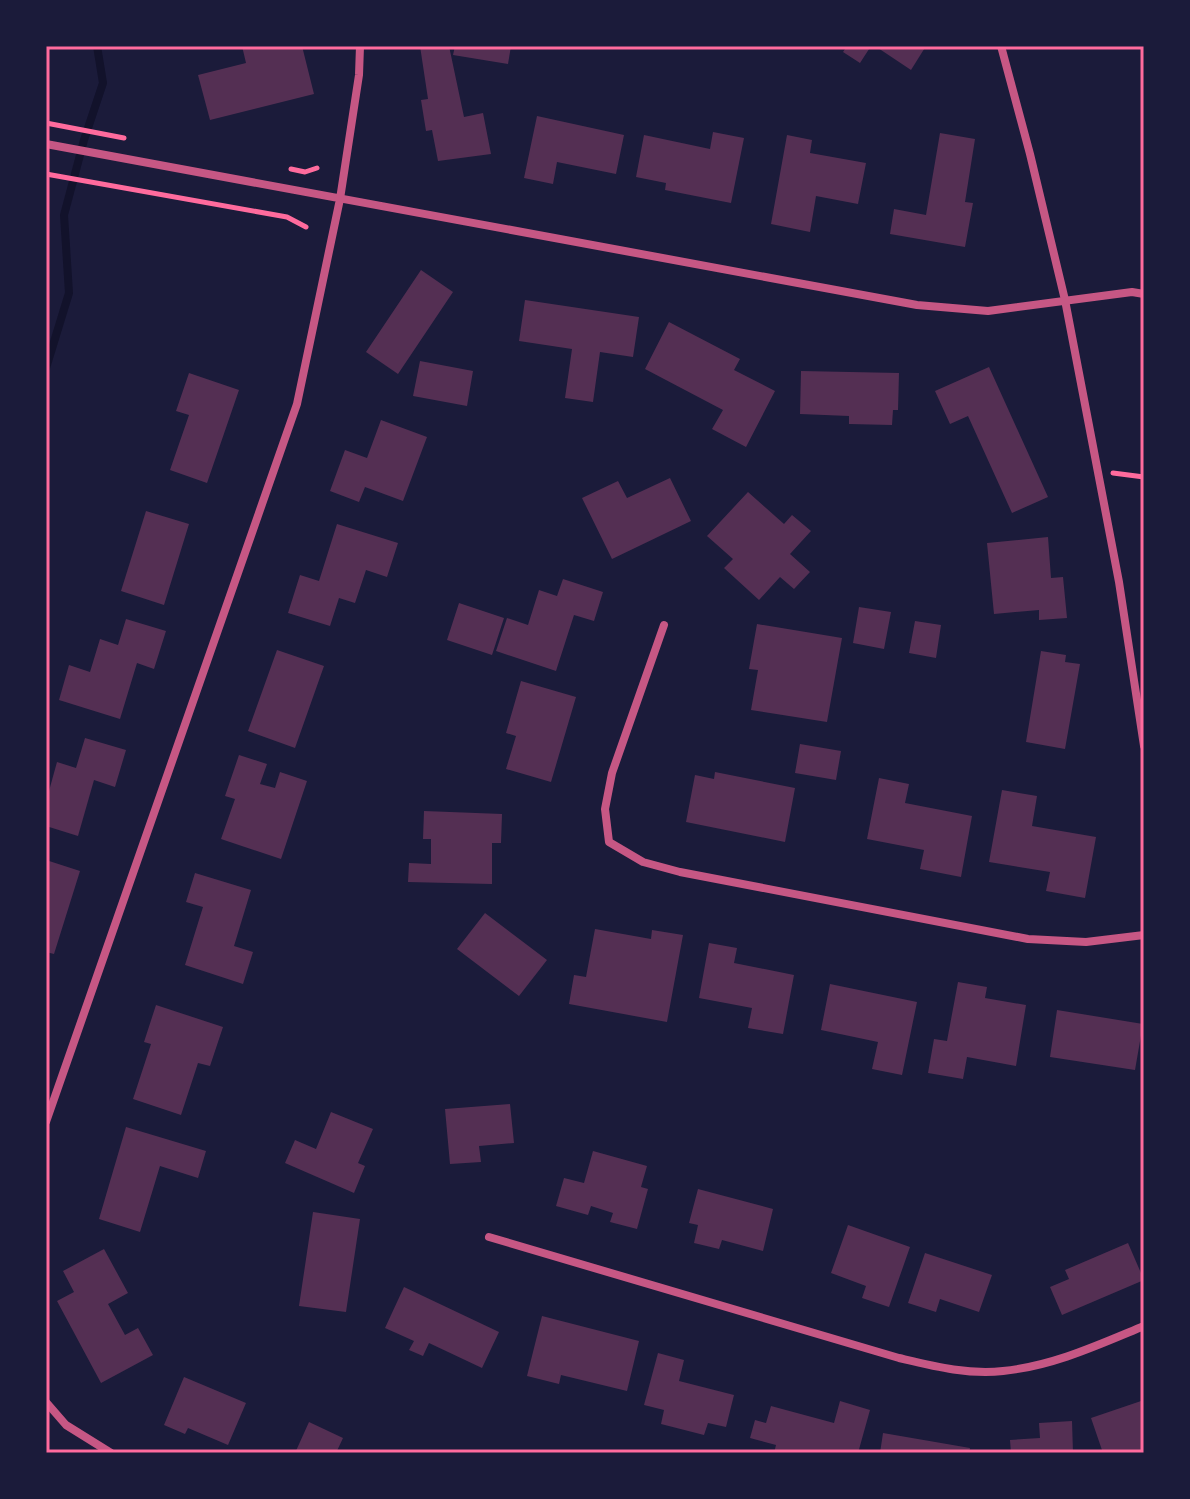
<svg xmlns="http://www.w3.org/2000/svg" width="1190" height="1499" font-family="'Asap Condensed',sans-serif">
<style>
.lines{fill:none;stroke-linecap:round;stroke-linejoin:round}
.stream{stroke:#12122b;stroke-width:8}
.building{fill:#542f53}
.path{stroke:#ff6b9d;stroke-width:5}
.minor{stroke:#c65784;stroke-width:8}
.neatline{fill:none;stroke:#ff6b9d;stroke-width:3}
</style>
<rect width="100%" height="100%" fill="#1b1b3a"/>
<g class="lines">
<path class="stream" d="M 46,368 L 69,293 L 64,215 L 84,140 L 103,83 L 97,46"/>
</g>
<path class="building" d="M 242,46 L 302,46 L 314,94 L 210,120 L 198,75 L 246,63 Z
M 420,46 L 449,46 L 464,117 L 483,113 L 491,154 L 438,161 L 432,130 L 426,131 L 421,100 L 428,99 Z
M 455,46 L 511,46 L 508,64 L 453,55 Z
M 847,46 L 871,46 L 860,63 L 843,52 Z
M 875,46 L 926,46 L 911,70 Z
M 537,116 L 624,135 L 616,174 L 557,162 L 553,184 L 524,178 Z
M 713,132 L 744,138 L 731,203 L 665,190 L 666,183 L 636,177 L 644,135 L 710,149 Z
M 940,133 L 975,139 L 965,202 L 973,203 L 965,247 L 890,234 L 894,209 L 926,215 Z
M 787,135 L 812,140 L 810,153 L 866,163 L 858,204 L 816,196 L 810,232 L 771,224 Z
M 421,270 L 453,292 L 398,374 L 366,352 Z
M 525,300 L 639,317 L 633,357 L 600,352 L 593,402 L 565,398 L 572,349 L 519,341 Z
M 669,322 L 740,359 L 734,370 L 775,391 L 746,447 L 712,429 L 723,410 L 645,369 Z
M 420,361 L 473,371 L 467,406 L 413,396 Z
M 989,367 L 1048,497 L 1012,513 L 968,416 L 950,424 L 935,391 Z
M 801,371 L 899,373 L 898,410 L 893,410 L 892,425 L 849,424 L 849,416 L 800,414 Z
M 189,373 L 239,390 L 207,483 L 170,470 L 189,415 L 176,411 Z
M 381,420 L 427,437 L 403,501 L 365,487 L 359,502 L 330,491 L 345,450 L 367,458 Z
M 670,478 L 691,521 L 612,559 L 582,498 L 618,481 L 627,498 Z
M 748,492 L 784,524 L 792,515 L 811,531 L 790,554 L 810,572 L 794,589 L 780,577 L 759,600 L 724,568 L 733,559 L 707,536 Z
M 146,511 L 189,524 L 164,605 L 121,591 Z
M 337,524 L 398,543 L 387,577 L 366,570 L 355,603 L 339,598 L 330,626 L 288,613 L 300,575 L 319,581 Z
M 1048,537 L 1051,578 L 1063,577 L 1067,618 L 1039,620 L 1039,610 L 994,614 L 987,543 Z
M 563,579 L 603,592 L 594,621 L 574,615 L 556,671 L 496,651 L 507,618 L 528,625 L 539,590 L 557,596 Z
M 459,603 L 504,618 L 492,655 L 447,640 Z
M 859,607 L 891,612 L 884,649 L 853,643 Z
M 126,619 L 166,631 L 154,669 L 137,663 L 120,719 L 59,700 L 69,665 L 90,672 L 100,639 L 118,645 Z
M 915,621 L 941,625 L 936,658 L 909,653 Z
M 757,624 L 842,638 L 827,722 L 751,710 L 758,670 L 749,669 Z
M 277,650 L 324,666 L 295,748 L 248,731 Z
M 1041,651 L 1066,655 L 1065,662 L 1080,664 L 1065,749 L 1026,742 Z
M 521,681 L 576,697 L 551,782 L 506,769 L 516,736 L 506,733 Z
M 85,738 L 126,750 L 115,787 L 94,780 L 78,836 L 46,826 L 46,790 L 49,791 L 57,762 L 76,768 Z
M 800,744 L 841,751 L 836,780 L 795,773 Z
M 239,755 L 267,764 L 260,784 L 275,788 L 280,772 L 307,781 L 281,859 L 221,839 L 235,799 L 225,796 Z
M 715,772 L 795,788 L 785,842 L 686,822 L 695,775 L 714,779 Z
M 879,778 L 909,784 L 905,803 L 972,816 L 961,877 L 920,869 L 924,850 L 867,839 Z
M 1002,790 L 1037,796 L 1032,826 L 1096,837 L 1085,898 L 1046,891 L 1050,872 L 989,862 Z
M 424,811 L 502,814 L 501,843 L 492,843 L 492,884 L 408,882 L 409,863 L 431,864 L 431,839 L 423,839 Z
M 46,860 L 80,871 L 54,954 L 46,952 Z
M 195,873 L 251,890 L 234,946 L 253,952 L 243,984 L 185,965 L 203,907 L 186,902 Z
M 485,913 L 547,960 L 519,996 L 457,949 Z
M 595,929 L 651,939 L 652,930 L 683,935 L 667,1022 L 569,1004 L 574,975 L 586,977 Z
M 709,943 L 737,948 L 734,963 L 794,975 L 783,1034 L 748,1028 L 752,1008 L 699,998 Z
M 958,982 L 987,987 L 985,998 L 1026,1005 L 1016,1066 L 967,1057 L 963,1079 L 928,1073 L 934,1039 L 947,1041 Z
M 830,984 L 917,1002 L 902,1075 L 872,1069 L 878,1042 L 821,1030 Z
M 156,1005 L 223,1027 L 210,1066 L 198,1063 L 181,1115 L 133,1099 L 151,1044 L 144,1042 Z
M 1057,1010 L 1143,1024 L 1135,1070 L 1050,1057 Z
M 510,1104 L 514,1143 L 479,1146 L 481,1162 L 450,1164 L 445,1109 Z
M 331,1112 L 373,1129 L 358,1163 L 365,1166 L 354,1193 L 285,1163 L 295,1140 L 316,1149 Z
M 126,1127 L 206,1151 L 198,1178 L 160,1166 L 140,1232 L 99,1219 Z
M 593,1151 L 647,1166 L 641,1187 L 648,1189 L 637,1229 L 610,1222 L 613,1213 L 591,1206 L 588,1215 L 556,1206 L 564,1178 L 584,1183 Z
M 698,1189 L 773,1209 L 763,1251 L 722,1240 L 719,1249 L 694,1243 L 698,1225 L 689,1223 Z
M 313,1212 L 360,1219 L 346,1312 L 299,1306 Z
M 848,1225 L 910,1247 L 889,1307 L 862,1298 L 866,1286 L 831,1273 Z
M 1128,1243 L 1144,1280 L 1062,1315 L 1050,1287 L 1069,1279 L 1065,1270 Z
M 104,1249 L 128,1293 L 108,1304 L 125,1335 L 138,1328 L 153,1355 L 101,1383 L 57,1301 L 74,1292 L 63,1271 Z
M 925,1253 L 992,1275 L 979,1312 L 940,1299 L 936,1312 L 908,1303 Z
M 404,1287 L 499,1332 L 482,1368 L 429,1343 L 423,1356 L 409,1350 L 414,1341 L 385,1328 Z
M 542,1316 L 639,1341 L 627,1391 L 561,1375 L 559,1384 L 527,1376 Z
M 658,1353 L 684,1360 L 679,1381 L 734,1395 L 726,1427 L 708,1423 L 704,1435 L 661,1424 L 664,1410 L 644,1405 Z
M 184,1377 L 246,1403 L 228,1445 L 188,1428 L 185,1434 L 164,1425 Z
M 1144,1400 L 1144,1453 L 1103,1453 L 1091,1418 Z
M 840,1401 L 870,1410 L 858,1453 L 774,1453 L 776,1445 L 750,1438 L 755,1420 L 766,1423 L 771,1406 L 834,1423 Z
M 1072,1421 L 1073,1453 L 1011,1453 L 1010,1440 L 1040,1438 L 1039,1423 Z
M 309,1422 L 343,1438 L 336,1453 L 295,1453 Z
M 883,1433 L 970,1448 L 969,1453 L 880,1453 Z"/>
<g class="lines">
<path class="path" d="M 46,123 L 124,138
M 291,169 L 305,172 L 317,168
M 46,174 L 287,217 L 306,227
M 1113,473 L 1144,477"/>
<path class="minor" d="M 1001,46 L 1030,154 L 1065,300 L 1119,582 L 1144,746
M 46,144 L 917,305 L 988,311 L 1132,292 L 1144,294
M 664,625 L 612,773 L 605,809 L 609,842 L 643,862 L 680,872 L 1028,939 L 1086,942 L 1144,935
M 46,1122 L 297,404 L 340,199 L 359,75 L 360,46
M 489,1237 L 899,1358 C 933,1366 968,1375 1003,1371 C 1053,1366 1098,1345 1144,1326
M 46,1402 L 66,1425 L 111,1453"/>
</g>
<rect width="1190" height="1499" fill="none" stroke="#1b1b3a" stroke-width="96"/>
<rect x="48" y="48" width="1094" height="1403" class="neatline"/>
</svg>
